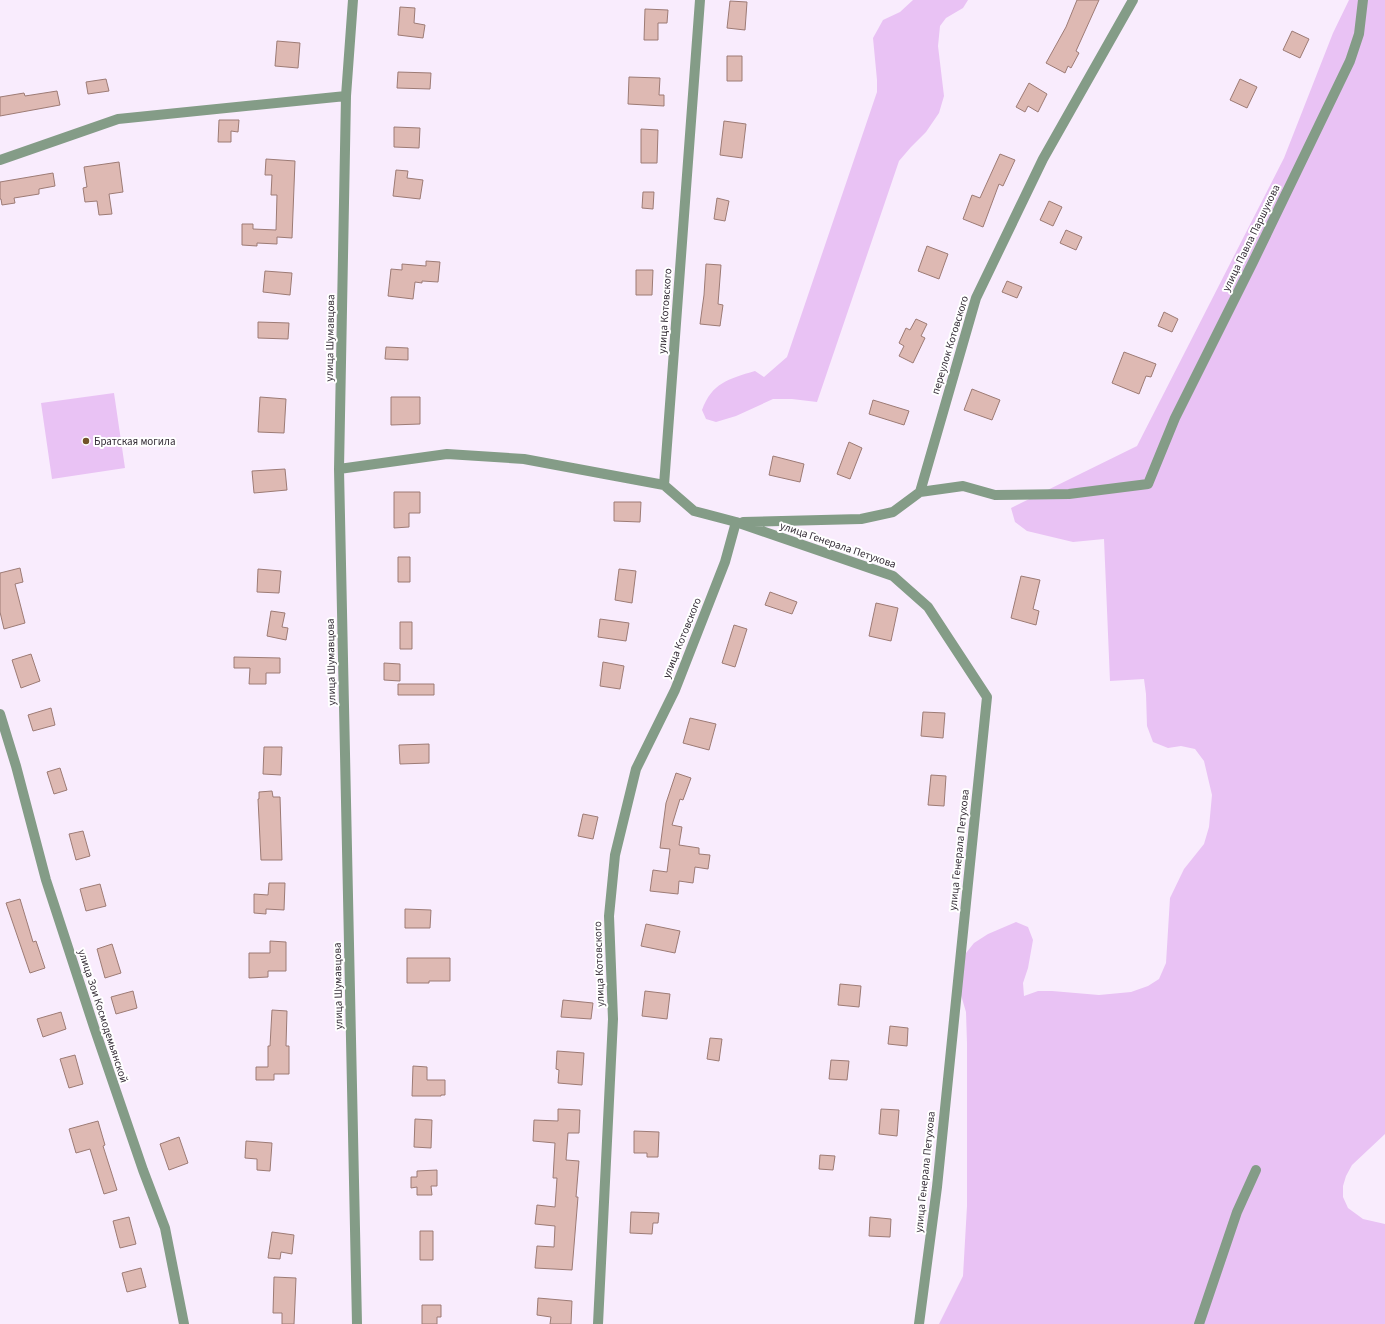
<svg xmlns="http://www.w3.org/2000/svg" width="1385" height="1324" font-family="'Source Sans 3',sans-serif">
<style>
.green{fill:#e9c2f4}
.building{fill:#deb9b3;stroke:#9d7b75}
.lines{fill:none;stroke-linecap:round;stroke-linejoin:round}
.minor{stroke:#849c87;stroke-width:10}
.poi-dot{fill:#725328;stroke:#fff;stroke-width:1.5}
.labels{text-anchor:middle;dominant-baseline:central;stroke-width:4;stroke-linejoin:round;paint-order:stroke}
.street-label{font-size:11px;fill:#362e38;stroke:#fff}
.poi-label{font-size:11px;fill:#362e38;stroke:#fff;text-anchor:start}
</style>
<rect width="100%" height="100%" fill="#f9ecfd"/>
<path class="green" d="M 913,0 L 968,0 L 963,8 L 946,18 L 940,26 L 938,46 L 944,96 L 939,113 L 926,132 L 911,147 L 899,161 L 817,402 L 792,399 L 773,399 L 736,416 L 716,422 L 706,419 L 702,410 C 712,383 728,379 755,371 L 764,377 L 787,357 L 877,92 L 877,80 L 873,38 L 883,20 L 900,12 Z
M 1349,0 L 1385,0 L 1385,1134 L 1352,1165 L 1346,1176 L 1343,1186 L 1343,1197 L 1348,1208 L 1363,1219 L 1385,1224 L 1385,1324 L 939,1324 L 963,1276 L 967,1206 L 967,1043 L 966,1012 L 958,985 L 966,953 L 974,943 L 988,934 L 1016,922 L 1028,927 L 1033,940 L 1028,968 L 1023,983 L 1024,996 L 1038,991 L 1052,991 L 1099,995 L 1131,992 L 1148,986 L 1159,979 L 1166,963 L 1170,898 L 1184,869 L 1204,844 L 1209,827 L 1212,795 L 1204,761 L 1195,749 L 1181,746 L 1168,748 L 1153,742 L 1147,726 L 1146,694 L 1144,679 L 1110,681 L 1104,539 L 1073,542 L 1027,531 L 1015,522 L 1011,508 L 1137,446 L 1284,158 L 1333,33 Z
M 114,393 L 125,468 L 52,479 L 41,403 Z"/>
<path class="building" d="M 1077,0 L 1099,0 L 1076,51 L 1079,53 L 1071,68 L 1068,66 L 1065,73 L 1046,63 L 1066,27 Z
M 730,1 L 747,2 L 745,30 L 727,28 Z
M 400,7 L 415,8 L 414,23 L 425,25 L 423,38 L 398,35 Z
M 645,9 L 668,10 L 667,23 L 658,23 L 658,40 L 644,40 Z
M 1292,31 L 1309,39 L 1300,58 L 1283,50 Z
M 277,41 L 300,43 L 298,68 L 275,66 Z
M 727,56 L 742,56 L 742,81 L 727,81 Z
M 398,72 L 431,73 L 430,89 L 397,88 Z
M 629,77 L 660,78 L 659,95 L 664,95 L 664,106 L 628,104 Z
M 106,79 L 109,91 L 88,94 L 86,82 Z
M 1240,79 L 1257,87 L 1247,108 L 1230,100 Z
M 1029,83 L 1047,94 L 1038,112 L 1028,106 L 1025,112 L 1016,107 Z
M 57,91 L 60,105 L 0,116 L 0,97 L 24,93 L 25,96 Z
M 219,120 L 239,120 L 238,132 L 231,131 L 231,142 L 218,142 Z
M 724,121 L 746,124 L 742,158 L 720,155 Z
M 394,127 L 420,128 L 419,148 L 394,147 Z
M 641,129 L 658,130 L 657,163 L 641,163 Z
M 1000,154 L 1015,160 L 1003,186 L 999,184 L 983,227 L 963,219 L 972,195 L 980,198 Z
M 266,159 L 295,161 L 292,238 L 277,237 L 277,244 L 257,243 L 257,246 L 242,245 L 242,224 L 253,224 L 253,229 L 276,230 L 277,195 L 271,195 L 272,175 L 265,175 Z
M 119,162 L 123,192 L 109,194 L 112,214 L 99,215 L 97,201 L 85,202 L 83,188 L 87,187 L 84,167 Z
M 396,170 L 408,171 L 407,178 L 423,180 L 420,199 L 393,196 Z
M 53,173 L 55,186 L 39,189 L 39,194 L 14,198 L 15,203 L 2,205 L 1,199 L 0,199 L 0,182 Z
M 643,192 L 654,192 L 653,209 L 642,208 Z
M 717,198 L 729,201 L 725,221 L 714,219 Z
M 1049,201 L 1062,207 L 1053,226 L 1040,220 Z
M 1066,230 L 1082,237 L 1076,250 L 1060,243 Z
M 927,246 L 948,254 L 939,279 L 918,271 Z
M 426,261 L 440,262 L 438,282 L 422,281 L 422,283 L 415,282 L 413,299 L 388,296 L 391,269 L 402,270 L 402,264 L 426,266 Z
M 706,264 L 721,265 L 718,304 L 723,305 L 720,326 L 700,324 L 704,295 Z
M 636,270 L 653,270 L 652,295 L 636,295 Z
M 265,271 L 292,273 L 290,295 L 263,292 Z
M 1007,281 L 1022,287 L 1017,298 L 1002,292 Z
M 1164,312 L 1178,319 L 1172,332 L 1158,326 Z
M 916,319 L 927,324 L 921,336 L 925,338 L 913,363 L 899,356 L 904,346 L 899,343 L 906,328 L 910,330 Z
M 258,322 L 289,323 L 288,339 L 258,338 Z
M 386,347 L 408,348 L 408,360 L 385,359 Z
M 1124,352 L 1156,364 L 1151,377 L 1146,376 L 1139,394 L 1112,383 Z
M 972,389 L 1000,400 L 992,420 L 964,410 Z
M 260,397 L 286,399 L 284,433 L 258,432 Z
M 391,397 L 420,397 L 420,424 L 391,425 Z
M 873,400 L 909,411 L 904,425 L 869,414 Z
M 849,442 L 862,448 L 850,479 L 837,474 Z
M 773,456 L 804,464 L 800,482 L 769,475 Z
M 285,469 L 287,490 L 254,493 L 252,471 Z
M 394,492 L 420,492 L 420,513 L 409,513 L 409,527 L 394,528 Z
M 614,502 L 641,502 L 640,522 L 614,521 Z
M 398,557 L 410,557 L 410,582 L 398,582 Z
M 20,568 L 23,582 L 15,584 L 25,623 L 4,629 L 0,612 L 0,573 Z
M 258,569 L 281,571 L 279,593 L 257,592 Z
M 619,569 L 636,571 L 632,603 L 615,600 Z
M 1021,576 L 1040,580 L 1033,609 L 1039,611 L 1036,625 L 1011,618 Z
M 770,592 L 797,602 L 792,614 L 765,605 Z
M 876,603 L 898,608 L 891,641 L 869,636 Z
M 271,611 L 285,613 L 282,627 L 288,628 L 286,640 L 267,636 Z
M 600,619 L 629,623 L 626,641 L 598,637 Z
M 400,622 L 412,622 L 412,649 L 400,649 Z
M 734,625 L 747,629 L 735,667 L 722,663 Z
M 31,654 L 40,681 L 21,688 L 12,660 Z
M 234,657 L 280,658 L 280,673 L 266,673 L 266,684 L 249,684 L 250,668 L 234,668 Z
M 603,662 L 624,666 L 620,689 L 600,686 Z
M 384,663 L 400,664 L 400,681 L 384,680 Z
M 398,684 L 434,684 L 434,695 L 398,695 Z
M 51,708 L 55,725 L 33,731 L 28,715 Z
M 923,712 L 945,713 L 943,738 L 921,736 Z
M 690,718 L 716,724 L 709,750 L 683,743 Z
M 429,744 L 429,763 L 400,764 L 399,745 Z
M 264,747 L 282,747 L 281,775 L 263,774 Z
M 60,768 L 67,790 L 54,794 L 47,772 Z
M 676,773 L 691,778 L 683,800 L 680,799 L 672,825 L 682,827 L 679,845 L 699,848 L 699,854 L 710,855 L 708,869 L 695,867 L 693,883 L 679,881 L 678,894 L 650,891 L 653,870 L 667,872 L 670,849 L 660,848 L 666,803 Z
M 931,775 L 946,776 L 944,806 L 928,805 Z
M 272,791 L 273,797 L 280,797 L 282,860 L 261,860 L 258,799 L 259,799 L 259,792 Z
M 583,814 L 598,817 L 593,839 L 578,836 Z
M 83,831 L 90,856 L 76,860 L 69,834 Z
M 269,883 L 285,883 L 284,910 L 266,909 L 266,914 L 254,913 L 254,894 L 268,895 Z
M 100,884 L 106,906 L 86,911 L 80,889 Z
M 20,899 L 33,942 L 36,941 L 45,968 L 30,973 L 6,903 Z
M 405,909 L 431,910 L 430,928 L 405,928 Z
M 646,924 L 680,931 L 675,953 L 641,946 Z
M 270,941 L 286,942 L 286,971 L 268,971 L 268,977 L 249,978 L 249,953 L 270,953 Z
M 112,944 L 121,973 L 105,978 L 97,949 Z
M 407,958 L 450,958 L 450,981 L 429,981 L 429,983 L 407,983 Z
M 840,984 L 861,986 L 859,1007 L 838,1005 Z
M 133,991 L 137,1008 L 116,1014 L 111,997 Z
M 645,991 L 670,994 L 667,1019 L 642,1016 Z
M 563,1000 L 593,1003 L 591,1019 L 561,1017 Z
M 272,1010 L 287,1011 L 286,1046 L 289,1046 L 289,1074 L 274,1074 L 274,1080 L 256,1080 L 256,1067 L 268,1067 L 268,1046 L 270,1046 Z
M 61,1012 L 66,1029 L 43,1037 L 37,1019 Z
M 890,1026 L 908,1028 L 907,1046 L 888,1044 Z
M 710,1038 L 722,1039 L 719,1061 L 707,1059 Z
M 557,1051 L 584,1053 L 582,1085 L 558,1083 L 559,1070 L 556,1069 Z
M 75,1055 L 83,1084 L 69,1088 L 60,1059 Z
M 831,1060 L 849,1061 L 847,1080 L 829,1079 Z
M 413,1066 L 427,1067 L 427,1080 L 445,1080 L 445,1095 L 441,1095 L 441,1096 L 412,1096 Z
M 558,1109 L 580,1110 L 579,1133 L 568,1133 L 566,1160 L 579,1161 L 576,1197 L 578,1197 L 572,1270 L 535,1268 L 537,1246 L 554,1247 L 555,1226 L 535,1224 L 537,1205 L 555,1207 L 557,1178 L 553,1178 L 555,1143 L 533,1141 L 534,1120 L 558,1121 Z
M 881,1109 L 899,1110 L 897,1136 L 879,1134 Z
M 415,1119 L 432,1120 L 431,1148 L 414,1147 Z
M 98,1121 L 105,1145 L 103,1146 L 117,1190 L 104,1194 L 90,1149 L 76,1153 L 69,1129 Z
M 634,1131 L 659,1132 L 658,1157 L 647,1157 L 647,1153 L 634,1153 Z
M 179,1137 L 188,1163 L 169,1170 L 160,1144 Z
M 246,1141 L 272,1143 L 270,1171 L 257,1170 L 257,1159 L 245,1158 Z
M 820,1155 L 835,1156 L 833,1170 L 819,1169 Z
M 437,1170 L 437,1186 L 431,1186 L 432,1195 L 417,1195 L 417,1187 L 411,1188 L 411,1177 L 417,1177 L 417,1171 Z
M 631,1212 L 659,1213 L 658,1223 L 653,1223 L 652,1234 L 630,1233 Z
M 129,1217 L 136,1244 L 120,1248 L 113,1221 Z
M 870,1217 L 891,1219 L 890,1237 L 869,1236 Z
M 420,1231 L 433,1231 L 433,1260 L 420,1260 Z
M 272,1232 L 294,1235 L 292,1254 L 281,1252 L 280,1259 L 268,1258 Z
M 141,1268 L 146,1287 L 127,1292 L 122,1273 Z
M 274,1277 L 296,1278 L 294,1324 L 282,1324 L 282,1313 L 273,1313 Z
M 538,1298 L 572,1301 L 571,1324 L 550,1324 L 551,1317 L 537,1315 Z
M 422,1305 L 441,1305 L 441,1317 L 437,1317 L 437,1324 L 422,1324 Z"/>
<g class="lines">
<path class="minor" d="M 353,0 L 346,96 L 339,469 L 357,1324
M 0,160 L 118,119 L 346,96
M 339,469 L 447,454 L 524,459 L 664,485
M 920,492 L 963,486 L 995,495 L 1069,494 L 1148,484 L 1175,418 L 1253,262 L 1350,61 L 1359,34 L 1363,0
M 736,522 L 893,576 L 928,607 L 987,697 L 937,1187 L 919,1324
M 743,522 L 861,519 L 893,512 L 920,492 L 976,298 L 1043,159 L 1133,0
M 0,714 L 16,766 L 46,880 L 94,1027 L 143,1170 L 165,1228 L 184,1324
M 598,1324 L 613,1019 L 609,916 L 615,855 L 636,769 L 675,690 L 725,562 L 736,522 L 694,511 L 664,485 L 700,0
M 1199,1324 L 1237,1212 L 1256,1170"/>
</g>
<circle class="poi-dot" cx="86" cy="441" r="4"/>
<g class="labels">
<g class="street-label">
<text transform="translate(1251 238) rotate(-64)">улица Павла Паршукова</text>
<text transform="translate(665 311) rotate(-86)">улица Котовского</text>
<text transform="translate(330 338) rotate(-89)">улица Шумавцова</text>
<text transform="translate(950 345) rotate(-73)">переулок Котовского</text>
<text transform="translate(838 545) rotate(19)">улица Генерала Петухова</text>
<text transform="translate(682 638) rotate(-68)">улица Котовского</text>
<text transform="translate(331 662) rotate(-91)">улица Шумавцова</text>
<text transform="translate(959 850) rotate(-84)">улица Генерала Петухова</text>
<text transform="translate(599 964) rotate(-92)">улица Котовского</text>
<text transform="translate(338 986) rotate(-91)">улица Шумавцова</text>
<text transform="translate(103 1016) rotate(72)">улица Зои Космодемьянской</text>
<text transform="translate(925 1172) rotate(-84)">улица Генерала Петухова</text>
</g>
<g class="poi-label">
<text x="94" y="441">Братская могила</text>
</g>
</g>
</svg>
